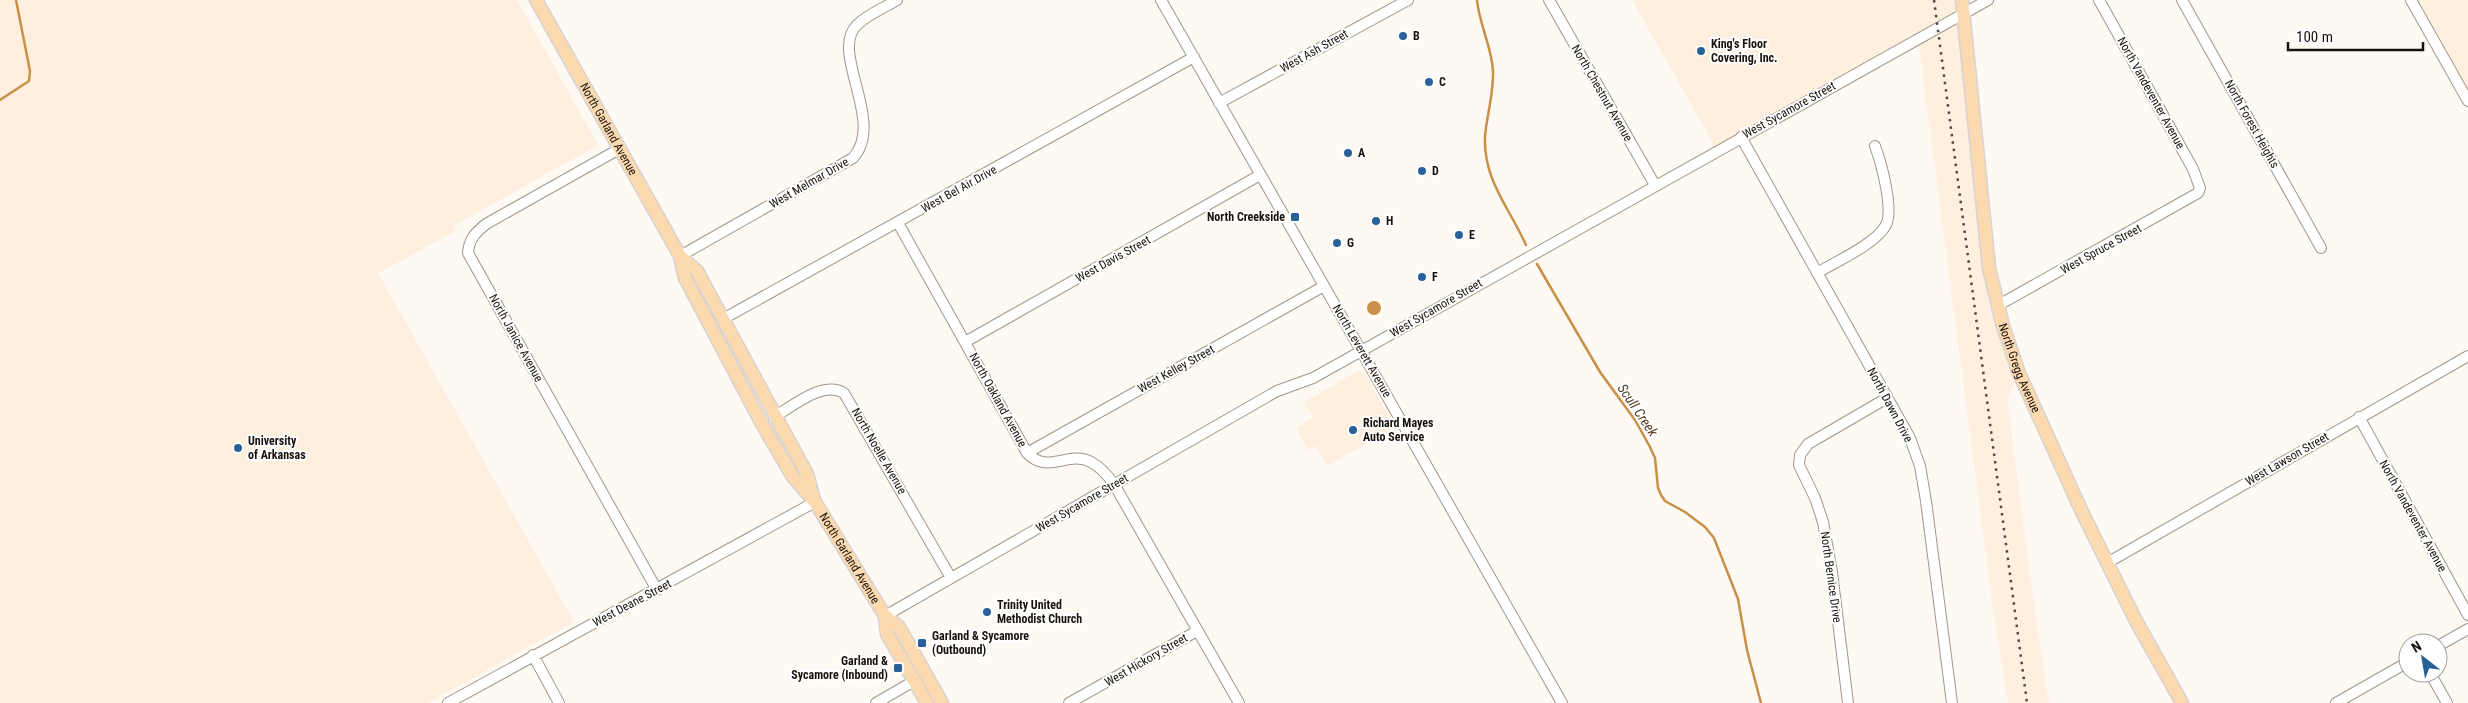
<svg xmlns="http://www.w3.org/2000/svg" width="2468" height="703" font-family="'Roboto Condensed',sans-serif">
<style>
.built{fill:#feefdf}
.water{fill:#c89048}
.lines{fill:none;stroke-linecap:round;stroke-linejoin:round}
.stream{stroke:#c89048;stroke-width:2.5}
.minor-casing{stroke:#a29688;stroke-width:12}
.major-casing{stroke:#d5d4d3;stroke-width:15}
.minor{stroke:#fff;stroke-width:10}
.major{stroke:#fcd9af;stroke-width:12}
.rail{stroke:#4f4a45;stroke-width:2.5;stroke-dasharray:2.5 5;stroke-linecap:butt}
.poi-dot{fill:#286098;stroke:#fff;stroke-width:2}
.labels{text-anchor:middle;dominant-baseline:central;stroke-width:4;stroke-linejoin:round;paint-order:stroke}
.poi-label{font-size:12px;font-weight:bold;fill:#17120d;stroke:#fff;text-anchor:start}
.street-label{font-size:12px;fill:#17120d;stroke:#fff}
.water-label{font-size:14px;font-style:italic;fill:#553c1e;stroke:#fff}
</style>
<rect width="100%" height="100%" fill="#fef9f3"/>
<path class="built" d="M 0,0 L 517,0 L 598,145 L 455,225 L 454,232 L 378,273 L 574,622 L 428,703 L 0,703 Z
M 1632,0 L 1962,0 L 1989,268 L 2019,373 L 2007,399 L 2035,612 L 2049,703 L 2008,703 L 1994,615 L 1918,39 L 1717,150 Z
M 2411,0 L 2468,0 L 2468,101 Z
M 1358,371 L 1365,374 L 1395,427 L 1327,466 L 1316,446 L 1308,450 L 1296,428 L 1313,417 L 1304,402 Z"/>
<path class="water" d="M1367 308a7 7 0 1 1 14 0a7 7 0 1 1-14 0Z"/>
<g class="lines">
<path class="stream" d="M 1477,0 C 1479,24 1492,47 1493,71 C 1494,92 1487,115 1485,136 C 1483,180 1509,207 1526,245
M 0,100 L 29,81 L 30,71 L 16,0
M 1537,264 L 1600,372 L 1635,420 L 1650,447 L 1655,458 L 1658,488 L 1661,495 L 1665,501 L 1685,512 L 1705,527 L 1714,538 L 1738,599 L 1747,650 L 1761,703"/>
<g class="minor-casing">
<path id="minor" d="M 1161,0 L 1562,703
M 1549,0 L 1655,185
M 2182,0 L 2321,248
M 2411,0 L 2468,101
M 1219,103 L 1408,0
M 1741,137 L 1910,438 L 1920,466 L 1926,501 L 1952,703
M 621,148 L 486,224 C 475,233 469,239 468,253 L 657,590
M 898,223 L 1027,453 C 1048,475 1068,450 1091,462 C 1101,467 1108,476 1114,484 L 1239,703
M 680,256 L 853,158 C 886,122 829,52 857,25 C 868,14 884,8 897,0
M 1817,273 C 1835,262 1876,244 1886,225 C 1894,209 1881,162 1875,146
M 1997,306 L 2198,193 L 2200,188 L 2193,169 L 2099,0
M 723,319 L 1194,57
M 965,342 L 1260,175
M 774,417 C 793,406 823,380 844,393 L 951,578
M 2359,417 L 2468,615
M 1027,453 L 1324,286
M 2107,563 L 2468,356
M 885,616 L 1277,391 L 1313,378 L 1988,0
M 2438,646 L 2468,629
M 533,655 L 559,703
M 2430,673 L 2447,703
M 448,703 L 815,502
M 876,703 L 914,681
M 1069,703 L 1197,631
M 1848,703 L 1832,572 L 1823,522 L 1815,498 L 1799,465 L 1800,455 L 1808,444 L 1887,398
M 2336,703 L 2408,662"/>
</g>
<g class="major-casing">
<g id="major">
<path id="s1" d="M 536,0 L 680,256 L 685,278 L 761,422 L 793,477 L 815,502 L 885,616 L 899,627 L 942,703"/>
<path id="s2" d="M 1962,0 L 1989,268 L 2003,326 L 2019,373 L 2082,512 L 2136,621 L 2182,703"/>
<path d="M 680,256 L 697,271 L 807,474 L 814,500"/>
<path d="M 885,616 L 887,634 L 927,703"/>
</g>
</g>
<use href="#minor" class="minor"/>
<use href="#major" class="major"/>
<path class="rail" d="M 1934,0 L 2027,703"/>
</g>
<g class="poi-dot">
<circle cx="1403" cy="36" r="5"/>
<circle cx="1701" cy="51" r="5"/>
<circle cx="1429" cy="82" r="5"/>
<circle cx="1348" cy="153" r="5"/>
<circle cx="1422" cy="171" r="5"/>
<rect x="1290" y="212" width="10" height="10" rx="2.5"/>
<circle cx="1376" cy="221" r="5"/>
<circle cx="1459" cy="235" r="5"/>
<circle cx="1337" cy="243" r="5"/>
<circle cx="1422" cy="277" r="5"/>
<circle cx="1353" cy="430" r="5"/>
<circle cx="238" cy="448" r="5"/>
<circle cx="987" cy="612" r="5"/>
<rect x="917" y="638" width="10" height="10" rx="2.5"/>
<rect x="893" y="663" width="10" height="10" rx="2.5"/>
</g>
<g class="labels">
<g class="poi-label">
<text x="1413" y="36">B</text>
<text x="1711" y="44">King's Floor<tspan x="1711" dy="14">Covering, Inc.</tspan></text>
<text x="1439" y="82">C</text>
<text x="1358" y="153">A</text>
<text x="1432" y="171">D</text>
<text x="1285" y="217" text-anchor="end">North Creekside</text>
<text x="1386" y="221">H</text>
<text x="1469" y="235">E</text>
<text x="1347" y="243">G</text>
<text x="1432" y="277">F</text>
<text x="1363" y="423">Richard Mayes<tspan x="1363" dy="14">Auto Service</tspan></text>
<text x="248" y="441">University<tspan x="248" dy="14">of Arkansas</tspan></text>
<text x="997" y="605">Trinity United<tspan x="997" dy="14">Methodist Church</tspan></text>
<text x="932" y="636">Garland &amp; Sycamore<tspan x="932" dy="14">(Outbound)</tspan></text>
<text x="888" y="661" text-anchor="end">Garland &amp;<tspan x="888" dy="14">Sycamore (Inbound)</tspan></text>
</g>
<g class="street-label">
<text transform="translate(1314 51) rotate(-29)">West Ash Street</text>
<text transform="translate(1602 93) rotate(60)">North Chestnut Avenue</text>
<text transform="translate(2151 93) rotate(61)">North Vandeventer Avenue</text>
<text transform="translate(1789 110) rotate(-29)">West Sycamore Street</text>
<text transform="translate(2252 124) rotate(61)">North Forest Heights</text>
<text stroke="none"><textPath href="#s1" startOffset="148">North Garland Avenue</textPath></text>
<text transform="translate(809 183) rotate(-30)">West Melmar Drive</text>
<text transform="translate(959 189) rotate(-29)">West Bel Air Drive</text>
<text transform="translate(2101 249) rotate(-29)">West Spruce Street</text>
<text transform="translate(1113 259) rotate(-29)">West Davis Street</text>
<text transform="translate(1436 308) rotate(-30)">West Sycamore Street</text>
<text transform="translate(516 338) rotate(61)">North Janice Avenue</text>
<text transform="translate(1362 351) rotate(60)">North Leverett Avenue</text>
<text stroke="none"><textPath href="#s2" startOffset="374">North Gregg Avenue</textPath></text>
<text transform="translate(1176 369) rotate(-29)">West Kelley Street</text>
<text transform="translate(998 400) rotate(61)">North Oakland Avenue</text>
<text transform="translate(1890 405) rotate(62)">North Dawn Drive</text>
<text transform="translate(879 451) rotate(60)">North Noelle Avenue</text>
<text transform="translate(2287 459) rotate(-30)">West Lawson Street</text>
<text transform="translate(1082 503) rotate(-30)">West Sycamore Street</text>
<text transform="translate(2413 516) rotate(61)">North Vandeventer Avenue</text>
<text stroke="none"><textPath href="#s1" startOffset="642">North Garland Avenue</textPath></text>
<text transform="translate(1831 577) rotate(82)">North Bernice Drive</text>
<text transform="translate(632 603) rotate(-28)">West Deane Street</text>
<text transform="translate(1146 660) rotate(-30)">West Hickory Street</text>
</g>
<g class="water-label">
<text transform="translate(1638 410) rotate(56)">Scull Creek</text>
</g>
</g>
<g transform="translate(2423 658) rotate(329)"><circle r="24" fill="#ffffff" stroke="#a2a09e"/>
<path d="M0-4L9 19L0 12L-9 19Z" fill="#286098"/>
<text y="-8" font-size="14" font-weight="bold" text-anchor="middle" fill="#17120d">N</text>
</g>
<path d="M2288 42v8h135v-8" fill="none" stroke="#17120d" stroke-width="2.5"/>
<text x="2296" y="42" font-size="15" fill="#17120d" stroke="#ffffff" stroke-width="4" paint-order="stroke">100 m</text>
</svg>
